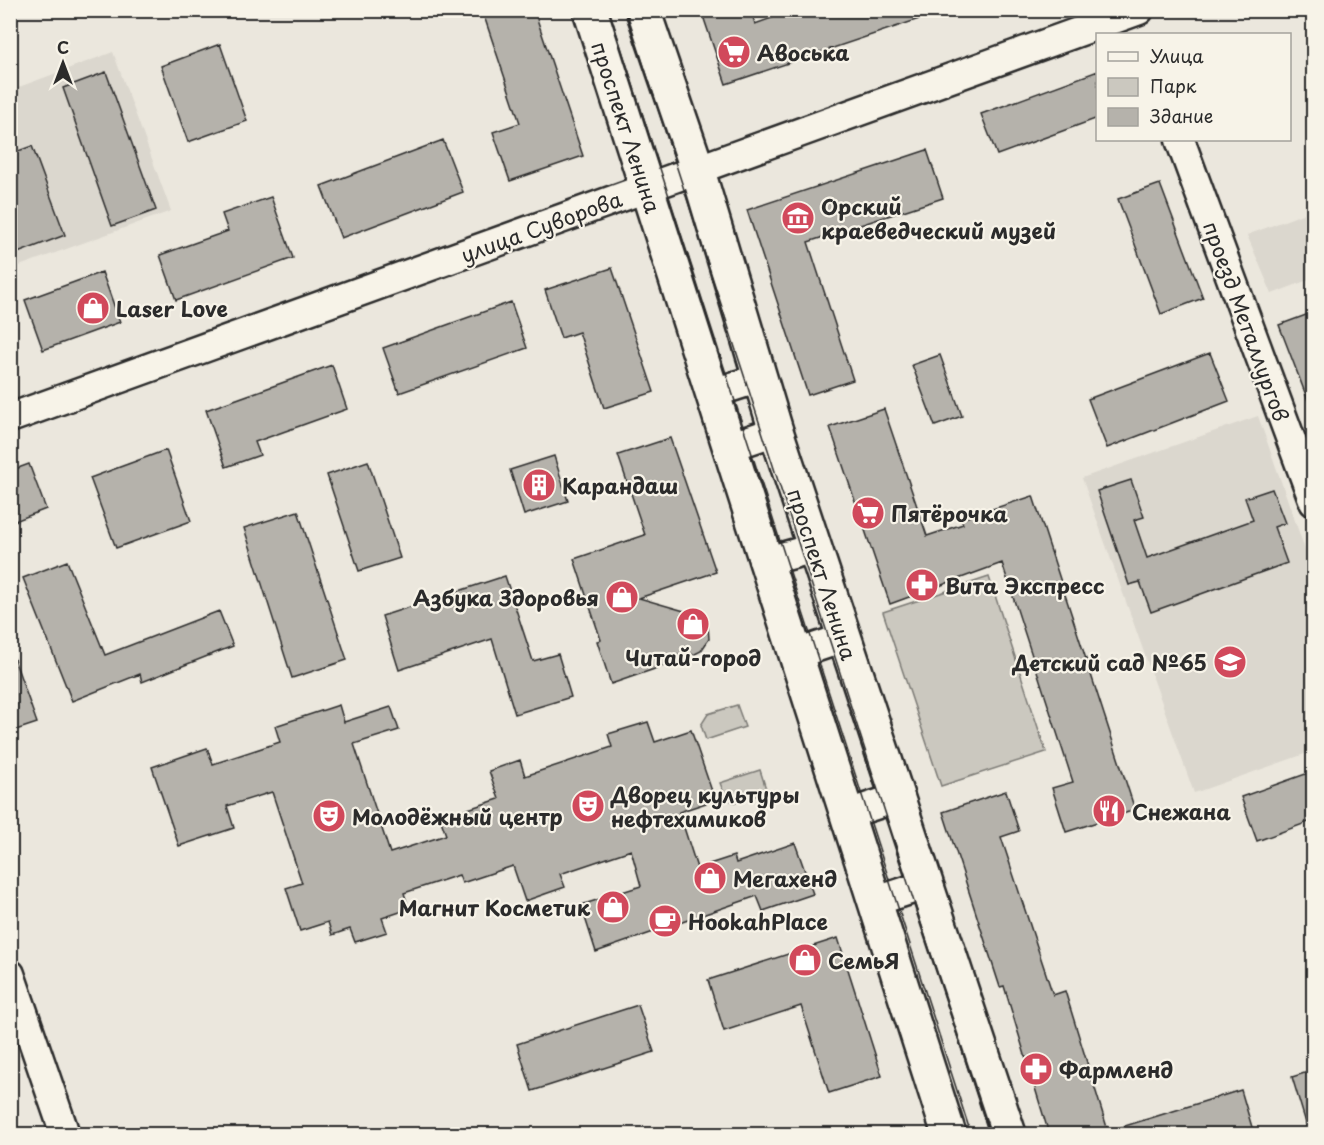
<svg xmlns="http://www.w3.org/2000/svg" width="1324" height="1145" font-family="'Playpen Sans',sans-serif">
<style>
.built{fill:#dbd7ce}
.green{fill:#cbc8bf;stroke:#7b7a75;stroke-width:1.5}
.building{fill:#b5b2ab;stroke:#2b2b2b;stroke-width:1.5}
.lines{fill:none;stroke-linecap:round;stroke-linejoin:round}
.street-casing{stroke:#2b2b2b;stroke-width:33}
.primary-casing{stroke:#2b2b2b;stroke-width:38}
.street{stroke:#f7f3e8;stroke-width:28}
.primary{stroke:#f7f3e8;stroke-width:33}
.tram{stroke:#2b2b2b;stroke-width:1.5}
.labels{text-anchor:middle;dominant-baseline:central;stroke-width:4.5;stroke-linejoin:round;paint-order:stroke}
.poi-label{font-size:21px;font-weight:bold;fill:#2b2b2b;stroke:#f7f3e8;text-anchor:start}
.street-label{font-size:21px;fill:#2b2b2b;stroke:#f7f3e8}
</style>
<rect width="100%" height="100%" fill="#ebe7dd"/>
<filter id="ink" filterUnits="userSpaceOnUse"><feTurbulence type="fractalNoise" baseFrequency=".0167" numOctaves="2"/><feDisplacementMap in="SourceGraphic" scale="12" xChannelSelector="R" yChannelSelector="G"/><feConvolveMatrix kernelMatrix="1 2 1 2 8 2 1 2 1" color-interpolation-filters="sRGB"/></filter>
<g filter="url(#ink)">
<path class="built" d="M 113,52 L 171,211 L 11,269 L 11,90 Z
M 1313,210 L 1313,278 L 1272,294 L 1247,235 Z
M 1258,416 L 1313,572 L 1313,751 L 1194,793 L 1082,478 Z"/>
<path class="green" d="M 989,577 L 1046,752 L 941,786 L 883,612 Z
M 737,705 L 745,727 L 706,740 L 701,725 L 708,714 Z
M 760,770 L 767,792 L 735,803 L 726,798 L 720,783 Z"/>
<path class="building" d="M 482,10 L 534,10 L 583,156 L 510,181 L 493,132 L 520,123 Z
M 701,10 L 751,10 L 755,24 L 794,10 L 933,10 L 934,14 L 726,84 Z
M 220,44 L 247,121 L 188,142 L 161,66 Z
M 1098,71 L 1098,118 L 997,155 L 981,114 Z
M 106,72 L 156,210 L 112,226 L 63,88 Z
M 443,140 L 463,192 L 341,238 L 321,186 Z
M 32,146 L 65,235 L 10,256 L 10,154 Z
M 927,150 L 943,198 L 808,242 L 853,380 L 808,395 L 747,210 Z
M 1160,184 L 1203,298 L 1161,314 L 1118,199 Z
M 271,197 L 293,258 L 176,300 L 160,255 L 228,231 L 222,214 Z
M 612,268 L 654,392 L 604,408 L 579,332 L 561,338 L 545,290 Z
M 102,272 L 120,322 L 43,350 L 25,300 Z
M 511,302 L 527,348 L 399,393 L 383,348 Z
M 1314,312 L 1314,411 L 1312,411 L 1279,325 Z
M 1210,353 L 1229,401 L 1107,448 L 1088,399 Z
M 940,355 L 962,416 L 935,426 L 912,365 Z
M 332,365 L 347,409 L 255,442 L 260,455 L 226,467 L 206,410 Z
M 884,409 L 927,536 L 963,524 L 961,519 L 1033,496 L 1135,810 L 1066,832 L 1052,788 L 1073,782 L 1002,563 L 890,604 L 830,427 Z
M 670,438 L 716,572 L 639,598 L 698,615 L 708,625 L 709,639 L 701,651 L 695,654 L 673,656 L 675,662 L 611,684 L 597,641 L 601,640 L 574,559 L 645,535 L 618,455 Z
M 166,450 L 191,521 L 116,548 L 90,478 Z
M 554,456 L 568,501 L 524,515 L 510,470 Z
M 368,461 L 400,558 L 359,571 L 327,475 Z
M 29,464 L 46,509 L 10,523 L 10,471 Z
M 1131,480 L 1144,517 L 1134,520 L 1147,558 L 1253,520 L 1245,498 L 1272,489 L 1285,523 L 1274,527 L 1287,563 L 1151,612 L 1140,582 L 1129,585 L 1097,491 Z
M 298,511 L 347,660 L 292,678 L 244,528 Z
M 67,561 L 105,655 L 219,611 L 233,646 L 142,682 L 140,674 L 72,701 L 23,578 Z
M 505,576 L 533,661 L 558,654 L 571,697 L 515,714 L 492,639 L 399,670 L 382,616 Z
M 13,656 L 37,723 L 10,732 L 10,657 Z
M 339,705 L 344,722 L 391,707 L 399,730 L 354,744 L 390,853 L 446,835 L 440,818 L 499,799 L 489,771 L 520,760 L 525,776 L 612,747 L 608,734 L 648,722 L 655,742 L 691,730 L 715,800 L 679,812 L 697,868 L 734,856 L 736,863 L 795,843 L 813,894 L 763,911 L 757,896 L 596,952 L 581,905 L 641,886 L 631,850 L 560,874 L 565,887 L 525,901 L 513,866 L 462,883 L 459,875 L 404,893 L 409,909 L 382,918 L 387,932 L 355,942 L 350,929 L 332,935 L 328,922 L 300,931 L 286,888 L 302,883 L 272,792 L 227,806 L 234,828 L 179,846 L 152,767 L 207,748 L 213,764 L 280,742 L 275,726 Z
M 1314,771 L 1314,820 L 1257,841 L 1241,797 Z
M 1006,791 L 1019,831 L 1001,837 L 1053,995 L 1065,991 L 1109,1134 L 1049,1134 L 1004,986 L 1000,987 L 943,812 Z
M 838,938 L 882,1076 L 829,1093 L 801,1006 L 724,1031 L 708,980 Z
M 638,1005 L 654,1052 L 532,1091 L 517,1044 Z
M 1314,1070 L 1314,1132 L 1309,1133 L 1292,1077 Z
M 1241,1090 L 1254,1134 L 1113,1134 L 1112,1130 Z"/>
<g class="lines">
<g class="street-casing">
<path id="street" d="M 1180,140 L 1314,502
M 713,393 L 760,378
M 10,418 L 1139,10
M 729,447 L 776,431
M 764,562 L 814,548
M 796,654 L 844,638
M 847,814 L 897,798
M 876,901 L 925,885
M 10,974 L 65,1134"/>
</g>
<g class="primary-casing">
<path id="primary" d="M 590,10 L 949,1134
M 643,10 L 697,168 L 776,431 L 1009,1134"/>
</g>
<use href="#street" class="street"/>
<use href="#primary" class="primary"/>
<path class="tram" d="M 609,10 L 971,1134
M 626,10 L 989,1134"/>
</g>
</g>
<defs>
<g id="supermarket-disc" transform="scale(1.725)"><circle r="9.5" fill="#d1495b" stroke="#f7f3e8"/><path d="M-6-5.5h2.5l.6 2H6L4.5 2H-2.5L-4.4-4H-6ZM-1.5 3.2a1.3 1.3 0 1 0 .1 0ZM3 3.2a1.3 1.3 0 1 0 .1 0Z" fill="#fff"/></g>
<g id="museum-disc" transform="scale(1.725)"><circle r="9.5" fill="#d1495b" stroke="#f7f3e8"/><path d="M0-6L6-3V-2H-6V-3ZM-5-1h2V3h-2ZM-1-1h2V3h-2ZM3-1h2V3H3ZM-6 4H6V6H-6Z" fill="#fff"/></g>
<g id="shop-disc" transform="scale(1.725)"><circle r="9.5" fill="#d1495b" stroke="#f7f3e8"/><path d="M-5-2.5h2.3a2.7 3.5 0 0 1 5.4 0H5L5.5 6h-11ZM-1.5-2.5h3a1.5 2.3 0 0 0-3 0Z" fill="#fff"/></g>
<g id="building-disc" transform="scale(1.725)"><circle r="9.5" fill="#d1495b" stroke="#f7f3e8"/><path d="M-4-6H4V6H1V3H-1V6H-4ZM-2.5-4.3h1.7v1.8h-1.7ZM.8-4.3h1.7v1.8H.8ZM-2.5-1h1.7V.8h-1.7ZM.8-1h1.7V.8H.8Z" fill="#fff"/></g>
<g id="pharmacy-disc" transform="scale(1.725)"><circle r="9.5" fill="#d1495b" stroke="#f7f3e8"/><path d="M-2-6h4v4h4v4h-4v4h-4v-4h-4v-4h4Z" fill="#fff"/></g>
<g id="school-disc" transform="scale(1.725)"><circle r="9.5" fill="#d1495b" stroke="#f7f3e8"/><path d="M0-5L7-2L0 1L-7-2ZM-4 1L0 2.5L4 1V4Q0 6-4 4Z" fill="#fff"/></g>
<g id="theatre-disc" transform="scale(1.725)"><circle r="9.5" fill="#d1495b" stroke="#f7f3e8"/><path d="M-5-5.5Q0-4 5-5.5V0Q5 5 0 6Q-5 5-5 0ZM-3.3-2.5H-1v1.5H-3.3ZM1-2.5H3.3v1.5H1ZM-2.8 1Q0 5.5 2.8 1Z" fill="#fff"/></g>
<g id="restaurant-disc" transform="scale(1.725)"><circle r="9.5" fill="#d1495b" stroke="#f7f3e8"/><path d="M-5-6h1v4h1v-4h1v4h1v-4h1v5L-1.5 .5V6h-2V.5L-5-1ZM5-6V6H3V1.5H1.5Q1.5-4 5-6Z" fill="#fff"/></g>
<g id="cafe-disc" transform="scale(1.725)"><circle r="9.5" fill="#d1495b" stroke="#f7f3e8"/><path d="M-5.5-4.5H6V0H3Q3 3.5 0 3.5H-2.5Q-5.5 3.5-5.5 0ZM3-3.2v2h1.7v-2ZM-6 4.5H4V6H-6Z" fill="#fff"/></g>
</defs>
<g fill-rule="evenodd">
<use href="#supermarket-disc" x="734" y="52"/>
<use href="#museum-disc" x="798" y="218"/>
<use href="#shop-disc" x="93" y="308"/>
<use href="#building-disc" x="539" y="485"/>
<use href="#supermarket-disc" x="868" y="513"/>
<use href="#pharmacy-disc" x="922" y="585"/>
<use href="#shop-disc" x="622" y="597"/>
<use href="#shop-disc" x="693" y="624"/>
<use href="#school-disc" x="1230" y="662"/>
<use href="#theatre-disc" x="588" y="806"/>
<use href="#restaurant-disc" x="1109" y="811"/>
<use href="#theatre-disc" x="329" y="816"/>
<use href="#shop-disc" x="710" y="878"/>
<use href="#shop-disc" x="613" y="907"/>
<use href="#cafe-disc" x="665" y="921"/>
<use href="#shop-disc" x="805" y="960"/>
<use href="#pharmacy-disc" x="1036" y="1069"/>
</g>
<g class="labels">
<g class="poi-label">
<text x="757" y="52">Авоська</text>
<text x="821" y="206">Орский<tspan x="821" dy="24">краеведческий музей</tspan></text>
<text x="116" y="308">Laser Love</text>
<text x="562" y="485">Карандаш</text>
<text x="891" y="513">Пятёрочка</text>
<text x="945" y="585">Вита Экспресс</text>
<text x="599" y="597" text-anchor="end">Азбука Здоровья</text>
<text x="693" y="657" text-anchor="middle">Читай-город</text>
<text x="1207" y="662" text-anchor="end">Детский сад №65</text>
<text x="611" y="794">Дворец культуры<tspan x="611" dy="24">нефтехимиков</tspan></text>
<text x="1132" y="811">Снежана</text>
<text x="352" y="816">Молодёжный центр</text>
<text x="733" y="878">Мегахенд</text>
<text x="590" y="907" text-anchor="end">Магнит Косметик</text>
<text x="688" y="921">HookahPlace</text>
<text x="828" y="960">СемьЯ</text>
<text x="1059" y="1069">Фармленд</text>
</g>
<g class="street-label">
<text transform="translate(627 127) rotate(72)">проспект Ленина</text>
<text transform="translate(541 226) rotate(-20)">улица Суворова</text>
<text transform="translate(1247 321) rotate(70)">проезд Металлургов</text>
<text transform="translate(823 574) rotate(72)">проспект Ленина</text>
</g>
</g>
<rect width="1324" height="1145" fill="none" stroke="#f7f3e8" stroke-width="36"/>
<rect x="18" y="18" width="1288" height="1109" fill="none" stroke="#2b2b2b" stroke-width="2" filter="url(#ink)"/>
<rect x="1096" y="33" width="195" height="108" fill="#f7f3e8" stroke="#a5a39c" stroke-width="1.5"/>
<rect x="1108" y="52" width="30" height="9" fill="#f7f3e8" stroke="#a5a39c" stroke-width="1.5"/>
<text x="1150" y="63" font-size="18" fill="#2b2b2b">Улица</text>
<rect x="1108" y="78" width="30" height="18" fill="#cbc8bf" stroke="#a5a39c" stroke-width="1.5"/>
<text x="1150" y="93" font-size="18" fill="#2b2b2b">Парк</text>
<rect x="1108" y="108" width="30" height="18" fill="#b5b2ab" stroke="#a5a39c" stroke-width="1.5"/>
<text x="1150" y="123" font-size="18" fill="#2b2b2b">Здание</text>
<g transform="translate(63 63)" stroke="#f7f3e8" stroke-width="4.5" paint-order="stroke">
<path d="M0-4.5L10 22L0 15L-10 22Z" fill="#2b2b2b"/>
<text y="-9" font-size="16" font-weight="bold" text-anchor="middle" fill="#2b2b2b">С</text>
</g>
</svg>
